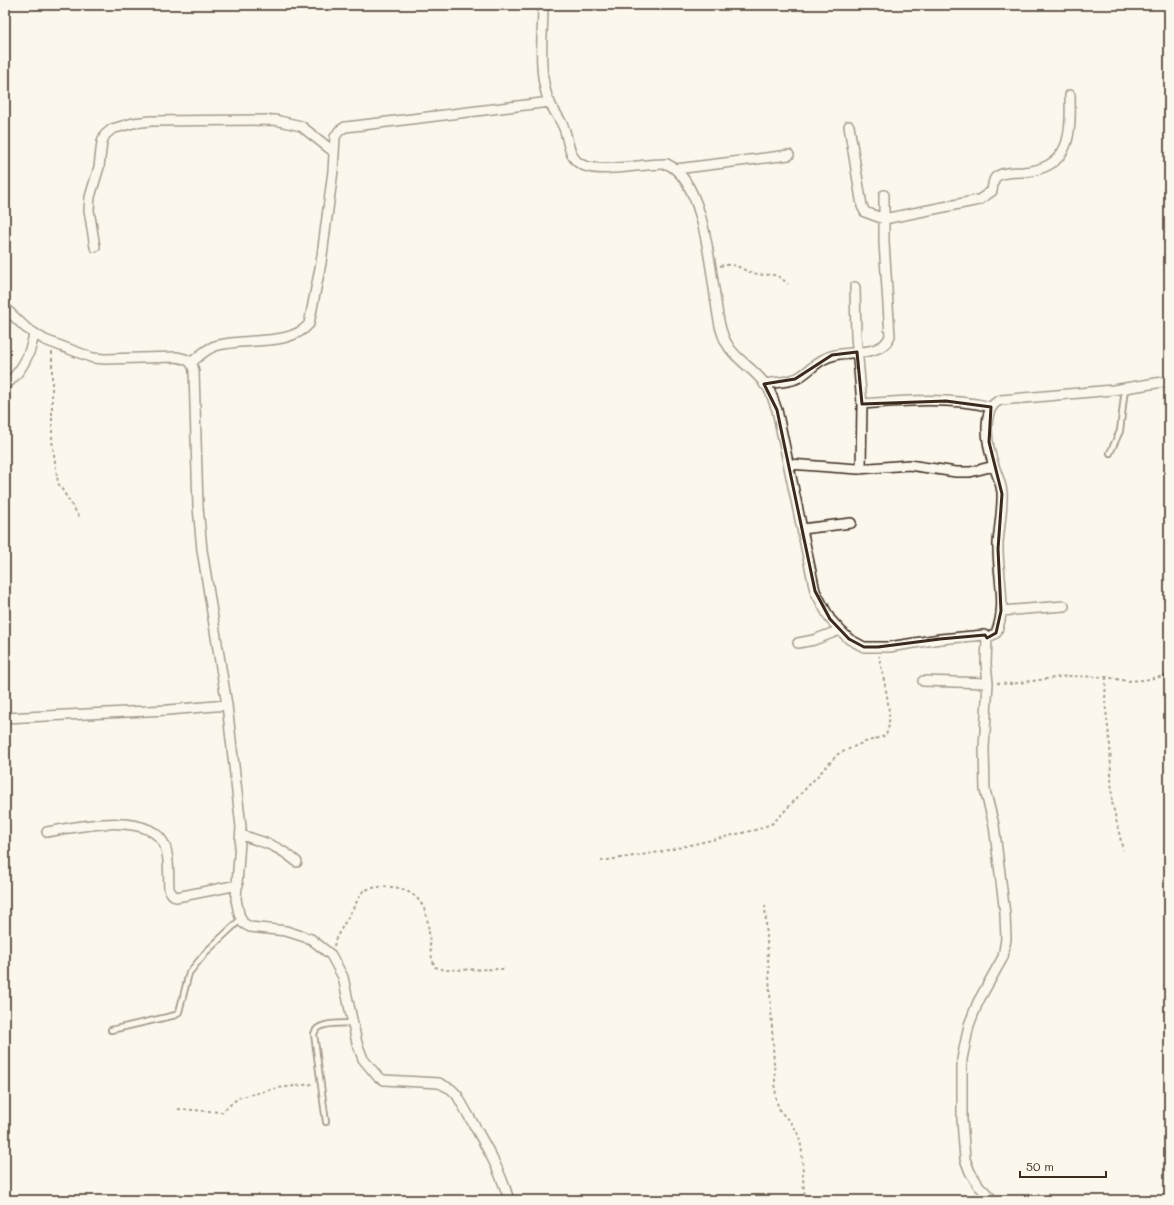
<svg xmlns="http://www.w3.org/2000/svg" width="1174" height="1205" font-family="Mali,sans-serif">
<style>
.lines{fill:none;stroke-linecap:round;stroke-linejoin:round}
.service-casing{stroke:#3b2a1e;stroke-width:8}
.minor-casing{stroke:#3b2a1e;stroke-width:12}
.path{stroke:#3b2a1e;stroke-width:2;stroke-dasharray:3 3;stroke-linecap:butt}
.service{stroke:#fbf7ec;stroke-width:4.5}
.minor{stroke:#fbf7ec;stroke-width:9}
.marked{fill:none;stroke:#3b2a1e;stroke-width:3;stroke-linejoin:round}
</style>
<rect width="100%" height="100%" fill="#fbf7ec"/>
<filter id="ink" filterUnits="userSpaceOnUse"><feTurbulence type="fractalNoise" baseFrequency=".025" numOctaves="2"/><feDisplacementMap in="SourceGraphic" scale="8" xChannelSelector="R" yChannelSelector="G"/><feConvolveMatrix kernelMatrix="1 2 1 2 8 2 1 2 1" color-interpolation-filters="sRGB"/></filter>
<g filter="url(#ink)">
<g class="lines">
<g class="service-casing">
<path id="service" d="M 1110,453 L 1120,431 L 1125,388
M 111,1030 L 176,1015 L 179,1012 L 189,973 L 206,952 L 241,919
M 326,1122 L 314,1034 C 317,1021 342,1024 352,1023"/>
</g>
<g class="minor-casing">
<path id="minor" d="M 543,5 C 543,35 538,67 547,96 C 551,109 561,118 565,131 C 569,144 569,161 585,166 C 605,173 644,163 667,164 C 707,182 711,281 719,321 C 726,360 749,360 768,388 C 772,394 774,403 777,410 L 815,591 L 830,619 L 840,630 L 849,639 L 864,647 L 889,647 L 940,639 L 984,635 L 987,638 L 986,664 L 988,683 L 984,748 L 985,790 L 994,825 L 1005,914 L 1006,939 L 1003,957 L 978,1002 L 969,1025 L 962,1059 L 962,1120 L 965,1159 L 970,1172 L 979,1186 L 993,1200
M 849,126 L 862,206 L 865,212 L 884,219 L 979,200 L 992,191 C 993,187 992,181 996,177 C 1002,172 1015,172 1023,172 C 1071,168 1071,135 1070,95
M 676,169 L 789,155
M 95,247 L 89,210 L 90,197 L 99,167 L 102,142 L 105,135 L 112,129 L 133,123 L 151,121 L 275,120 L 301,126 L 334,152
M 855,287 L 856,336 L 862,404 L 861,469
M 5,308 L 26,328 L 45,340 L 93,358 L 105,359 L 176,357 C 187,359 192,360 194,371 L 198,507 L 202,550 L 227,705 L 241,827 L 236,899 L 239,914 L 243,923 L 250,927 L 286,931 L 311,939 L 331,955 L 343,977 L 357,1043 L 363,1059 L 378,1077 L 384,1080 L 439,1083 L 451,1089 L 457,1095 C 476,1130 498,1162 509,1200
M 192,362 C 199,356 206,349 215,346 C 244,337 290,347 309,324 L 321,263 L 333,171 L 335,137 L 339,131 L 345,127 L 363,125 L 550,102
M 8,383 C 23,369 31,354 34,333
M 764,384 C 776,382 791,383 801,376 C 813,368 820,358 835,355 C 852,351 883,356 890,336 L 884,242 L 884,195
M 862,404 C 904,401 949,397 991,407
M 789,464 L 858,469 L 909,465 L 956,472 L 970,472 L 994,466
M 802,529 L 851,523
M 1001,611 L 1064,606
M 987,638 L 996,633 C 1008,606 997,573 998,544 C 999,528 1003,507 1002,492 C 1001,483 997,475 994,466 C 988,449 979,407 1001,400 L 1113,390 L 1169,381
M 798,643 L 814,640 L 840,630
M 923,681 L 988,683
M 5,718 L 168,710 L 227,705
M 47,832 C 76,827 151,810 165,846 C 170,858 168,875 169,889 L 172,894 L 176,897 L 182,896 L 238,885
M 241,835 C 264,842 279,846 297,862"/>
</g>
<path class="path" d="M 720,266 C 737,262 739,269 753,273 C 771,278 772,269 788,284
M 52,352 L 52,440 L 58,483 L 80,518
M 1106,677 L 1105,701 L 1110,745 L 1112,802 L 1123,850
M 997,683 L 1011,684 L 1068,676 L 1106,677 L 1127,681 L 1144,680 L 1169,675
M 601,861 L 660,852 L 759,829 L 773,823 L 780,816 L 838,754 L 862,743 L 885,736 C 896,722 882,675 879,656
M 765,905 L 776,1098 C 779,1117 790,1117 797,1132 C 806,1152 800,1178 806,1200
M 334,946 L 336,938 L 363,891 C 375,886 389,885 402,889 C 439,903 423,940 435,967 L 445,970 L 504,969
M 178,1109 L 222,1112 L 238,1098 L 277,1088 L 313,1084"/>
<use href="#service" class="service"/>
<use href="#minor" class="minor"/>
</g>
</g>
<path d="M0 0H1174V1205H0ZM 857,352 L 862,404 L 946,401 L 991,407 L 989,442 L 1002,494 L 998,549 L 1001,611 L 996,633 L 987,638 L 985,635 L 940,639 L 878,647 L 864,647 L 849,639 L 830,619 L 815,591 L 777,410 L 764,384 L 795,379 L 832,355 Z" fill="#fbf7ec" fill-opacity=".55" fill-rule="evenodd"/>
<path class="marked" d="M 857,352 L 862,404 L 946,401 L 991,407 L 989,442 L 1002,494 L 998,549 L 1001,611 L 996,633 L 987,638 L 985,635 L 940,639 L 878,647 L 864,647 L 849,639 L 830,619 L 815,591 L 777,410 L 764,384 L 795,379 L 832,355 Z"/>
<rect width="1174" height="1205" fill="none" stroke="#fbf7ec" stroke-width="20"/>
<rect x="10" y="10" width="1154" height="1185" fill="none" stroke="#3b2a1e" stroke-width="1.5" filter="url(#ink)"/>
<path d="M1020 1171v6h86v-6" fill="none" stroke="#3b2a1e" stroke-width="2"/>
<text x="1026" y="1171" font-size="12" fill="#3b2a1e" stroke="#fbf7ec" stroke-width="3" paint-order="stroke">50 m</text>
</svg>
